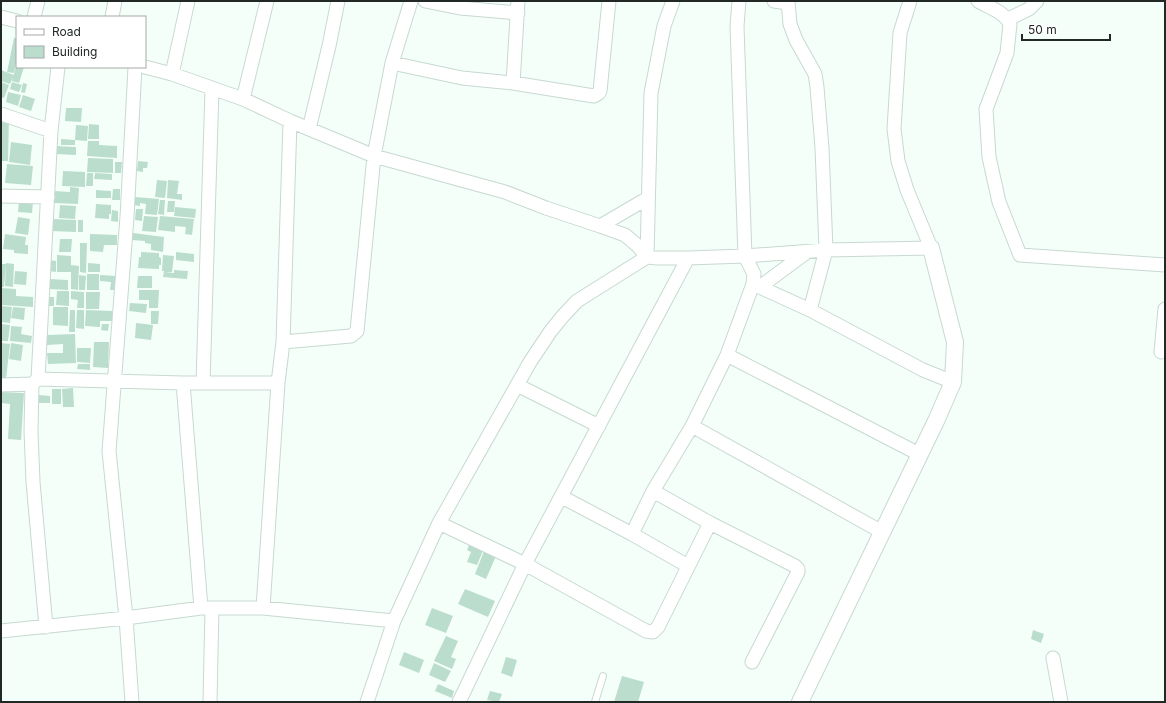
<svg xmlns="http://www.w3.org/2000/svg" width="1166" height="703" font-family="Inter,sans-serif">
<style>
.building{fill:#bbddce}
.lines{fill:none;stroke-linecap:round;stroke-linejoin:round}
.service-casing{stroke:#c7d9d0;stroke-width:8}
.minor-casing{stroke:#c7d9d0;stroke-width:15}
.tertiary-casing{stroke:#c7d9d0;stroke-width:18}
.service{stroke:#fff;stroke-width:6}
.minor{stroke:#fff;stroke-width:13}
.tertiary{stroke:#fff;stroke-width:16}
</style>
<rect width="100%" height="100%" fill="#f4fff9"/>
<path class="building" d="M 14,38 L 17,38 L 17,59 L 14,73 L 7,72 Z
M 16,67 L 24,67 L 19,83 L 12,81 Z
M 1,70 L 14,75 L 10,84 L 1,81 Z
M 1,82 L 9,85 L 4,98 L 1,97 Z
M 12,82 L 22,85 L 19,92 L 10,89 Z
M 23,83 L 27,84 L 25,93 L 21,92 Z
M 8,92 L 21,95 L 18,106 L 6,102 Z
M 23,95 L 35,99 L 31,111 L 19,107 Z
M 66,108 L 82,108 L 81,122 L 65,121 Z
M 1,117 L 9,117 L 8,161 L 1,161 Z
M 89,124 L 99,125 L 99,139 L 88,139 Z
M 76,125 L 88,126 L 87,141 L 75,140 Z
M 61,139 L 75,140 L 75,145 L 61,145 Z
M 88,141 L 99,141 L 99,145 L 117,146 L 117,158 L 87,156 Z
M 11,142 L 32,145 L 30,165 L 9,162 Z
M 56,146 L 76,147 L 76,155 L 56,154 Z
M 88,158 L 113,159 L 113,173 L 87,172 Z
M 138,161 L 148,162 L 147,168 L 143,168 L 143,172 L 137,171 Z
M 115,162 L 122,162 L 121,173 L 115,173 Z
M 7,164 L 33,166 L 31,185 L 5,183 Z
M 63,171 L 85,172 L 85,187 L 62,186 Z
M 87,173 L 93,173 L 93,186 L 86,186 Z
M 95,173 L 112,174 L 112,180 L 94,179 Z
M 157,180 L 167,181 L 165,198 L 155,197 Z
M 168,180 L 179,181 L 177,194 L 182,194 L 182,200 L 167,198 Z
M 70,187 L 79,188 L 78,204 L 53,203 L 54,191 L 70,192 Z
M 113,189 L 120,189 L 120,200 L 112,200 Z
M 96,190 L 111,191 L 111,198 L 96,198 Z
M 135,197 L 159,199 L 157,215 L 145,214 L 146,204 L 140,203 L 140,206 L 134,205 Z
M 160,200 L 165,200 L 164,215 L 158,214 Z
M 19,201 L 33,202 L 32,213 L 18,212 Z
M 168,201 L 175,201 L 174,212 L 167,212 Z
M 96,204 L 111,205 L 111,214 L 109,214 L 109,219 L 95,218 Z
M 60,205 L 76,206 L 75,219 L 59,218 Z
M 175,207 L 196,209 L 195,218 L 174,216 Z
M 136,209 L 143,209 L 142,221 L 135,220 Z
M 112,210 L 118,211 L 118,222 L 111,221 Z
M 144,216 L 158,217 L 156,232 L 142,231 Z
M 160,216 L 194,219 L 192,235 L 185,234 L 186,227 L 175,226 L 175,232 L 158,230 Z
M 18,217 L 30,219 L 28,235 L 15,233 Z
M 52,219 L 76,220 L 76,232 L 51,231 Z
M 78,220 L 83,220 L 83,232 L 78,232 Z
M 133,233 L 164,237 L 163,252 L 151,250 L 151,244 L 145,243 L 145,241 L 132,240 Z
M 5,234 L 26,237 L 25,245 L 28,245 L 28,254 L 14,253 L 14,250 L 3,249 Z
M 90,234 L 117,235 L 117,245 L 104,245 L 103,252 L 90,251 Z
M 60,239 L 72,239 L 71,252 L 59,252 Z
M 80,243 L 87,243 L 86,273 L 80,272 Z
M 141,252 L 159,253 L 159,257 L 161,258 L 161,265 L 159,265 L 159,269 L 138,268 L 139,257 L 141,257 Z
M 176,252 L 194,254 L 194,262 L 176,260 Z
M 57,255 L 71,256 L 71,272 L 57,272 Z
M 163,255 L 174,256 L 172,272 L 165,272 L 174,273 L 174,270 L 188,271 L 187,279 L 163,277 L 164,271 L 162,271 Z
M 49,260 L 56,261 L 56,272 L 49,271 Z
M 6,263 L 14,264 L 13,287 L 5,286 Z
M 88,263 L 100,264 L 100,272 L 88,272 Z
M 1,264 L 6,264 L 4,287 L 1,287 Z
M 71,265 L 79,266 L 78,290 L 71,289 Z
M 15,271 L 27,272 L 26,285 L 14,284 Z
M 87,274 L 99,274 L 99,290 L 87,290 Z
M 79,275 L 86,276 L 85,290 L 79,290 Z
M 100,275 L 116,276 L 115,290 L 110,290 L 111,282 L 100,281 Z
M 138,276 L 152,276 L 152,288 L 137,288 Z
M 49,279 L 68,280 L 68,290 L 49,289 Z
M 1,288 L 16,289 L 16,296 L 33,297 L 33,307 L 1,305 Z
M 139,290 L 159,290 L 158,308 L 149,308 L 149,300 L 139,300 Z
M 57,291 L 69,291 L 69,306 L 56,305 Z
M 71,291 L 84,292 L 84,308 L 77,308 L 78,300 L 71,299 Z
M 86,292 L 100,292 L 99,309 L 86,309 Z
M 47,297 L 54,297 L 54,306 L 47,306 Z
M 130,303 L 147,304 L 146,313 L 129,311 Z
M 1,306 L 12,307 L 10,323 L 1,322 Z
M 13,307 L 25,308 L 24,320 L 11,318 Z
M 53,307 L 68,307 L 68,326 L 53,325 Z
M 70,310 L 75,310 L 75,332 L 69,332 Z
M 77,310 L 84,310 L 84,329 L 76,328 Z
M 86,310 L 112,311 L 112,321 L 100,321 L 100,327 L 85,326 Z
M 151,311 L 159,311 L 158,324 L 151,324 Z
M 136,323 L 153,325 L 151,340 L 135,338 Z
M 1,324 L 10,325 L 8,341 L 1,341 Z
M 102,324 L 109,324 L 108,331 L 101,330 Z
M 11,326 L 22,327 L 21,334 L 32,336 L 31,343 L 10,341 Z
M 75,334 L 76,363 L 48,364 L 47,353 L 63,353 L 63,344 L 47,345 L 47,335 Z
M 94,342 L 109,342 L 108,368 L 93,367 Z
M 1,343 L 10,344 L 6,379 L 1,378 Z
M 11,343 L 23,345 L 21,361 L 9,359 Z
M 77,348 L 91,348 L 90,363 L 77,362 Z
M 78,364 L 90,364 L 90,370 L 77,369 Z
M 73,388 L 74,407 L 63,407 L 62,389 Z
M 52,389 L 61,389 L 61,404 L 52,404 Z
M 1,392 L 24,393 L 21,440 L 8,439 L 10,404 L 1,403 Z
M 39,395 L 50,396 L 50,403 L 39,403 Z
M 471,540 L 485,546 L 477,565 L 467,562 L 471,552 L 467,550 Z
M 484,551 L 496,556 L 486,579 L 475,574 Z
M 465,589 L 495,601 L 488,617 L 458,604 Z
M 432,608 L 453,616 L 446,633 L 425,625 Z
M 1033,630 L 1044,634 L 1041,643 L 1031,639 Z
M 446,636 L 458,641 L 451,657 L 456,659 L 452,669 L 434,661 Z
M 404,652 L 424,660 L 419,673 L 399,665 Z
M 506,657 L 517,660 L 512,677 L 501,673 Z
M 434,663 L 451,671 L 445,682 L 429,675 Z
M 622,676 L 644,682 L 638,702 L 614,702 Z
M 438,684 L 454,691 L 452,698 L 435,691 Z
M 490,691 L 502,694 L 499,702 L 487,700 Z"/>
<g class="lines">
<g class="service-casing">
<path id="service" d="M 595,702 L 603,676"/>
</g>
<g class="minor-casing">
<path id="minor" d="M 425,1 L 460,8 L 518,13
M 739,1 L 737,26 L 745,256 L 754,274 L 753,284 L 727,355 L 692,426 L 653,491 L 710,523 L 795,566 L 798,569 L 798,572 L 752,662
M 774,1 L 788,3
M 788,1 L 790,24 L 796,40 L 815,74 L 817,87 L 822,148 L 826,250 L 810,310
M 978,1 C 988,7 1005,12 1010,24 L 1007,53 L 986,109 L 989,157 L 999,202 L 1020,255 L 1165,265
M 1,17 L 17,21
M 34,17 L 38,1
M 112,17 L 115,1
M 1008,19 L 1029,9 L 1037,1
M 392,63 L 462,78 L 513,83 L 594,96 L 599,93 L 600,91 L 609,1
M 145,67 L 172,74 L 243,99 L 290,121 L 374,156 L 505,192 L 546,208 L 600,226 L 625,235 L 638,246 L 647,257
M 172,74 L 188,1
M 513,83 L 518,1
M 243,99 L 267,1
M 1,114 L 51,131
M 309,129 L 329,46 L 338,1
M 1,196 L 48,197
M 600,226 L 648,198
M 647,257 L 651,93 L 664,26 L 673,1
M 753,284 L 810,310 L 923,370 L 953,382
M 761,286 L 807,252
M 283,342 L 351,336 L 357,331 L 374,156 L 392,63 L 411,1
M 1161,352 L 1165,309
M 727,355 L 919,454
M 38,379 L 51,131 L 58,67
M 183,383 L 201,608
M 203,383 L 212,89
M 1,385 L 32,384
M 517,385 L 599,426
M 692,426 L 882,532
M 562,497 L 632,534 L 653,491
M 439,523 L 525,564 L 646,631 L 653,632 L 658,627 L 710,523
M 632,534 L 688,566
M 263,608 L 394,621
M 46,627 L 33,482 L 31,431 L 32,384 L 38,379 L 183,383 L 278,383
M 1,631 L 126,618 L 201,608 L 263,608 L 278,383 L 283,342 L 290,121
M 1053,658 L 1061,702
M 132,702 L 126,618 L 109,451 L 127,217 L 135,67
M 210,702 L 212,608
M 367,702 L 394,621 L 439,523 L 530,362 L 550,332 L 562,317 L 577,301 L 647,257 L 657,258 L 688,258 L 745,256 L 826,250 L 931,248 L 907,190 L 898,161 L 894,129 L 900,33 L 910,1
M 459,702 L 525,564 L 688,258"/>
</g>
<g class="tertiary-casing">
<path id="tertiary" d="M 800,702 L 936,421 L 953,382 L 955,342 L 931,248"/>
</g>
<use href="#service" class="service"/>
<use href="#minor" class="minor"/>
<use href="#tertiary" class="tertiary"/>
</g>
<rect width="1166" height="703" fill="none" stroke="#212825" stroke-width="4"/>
<rect x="16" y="16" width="130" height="52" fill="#ffffff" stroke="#a6a9a8"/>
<rect x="24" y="29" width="20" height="6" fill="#ffffff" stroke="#a6a9a8"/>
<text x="52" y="36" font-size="12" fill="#212825">Road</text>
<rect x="24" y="46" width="20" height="12" fill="#bbddce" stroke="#a6a9a8"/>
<text x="52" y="56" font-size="12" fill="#212825">Building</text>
<path d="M1022 34v6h88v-6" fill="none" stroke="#212825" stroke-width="2"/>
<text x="1028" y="34" font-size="12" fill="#212825" stroke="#ffffff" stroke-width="3" paint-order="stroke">50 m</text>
</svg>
